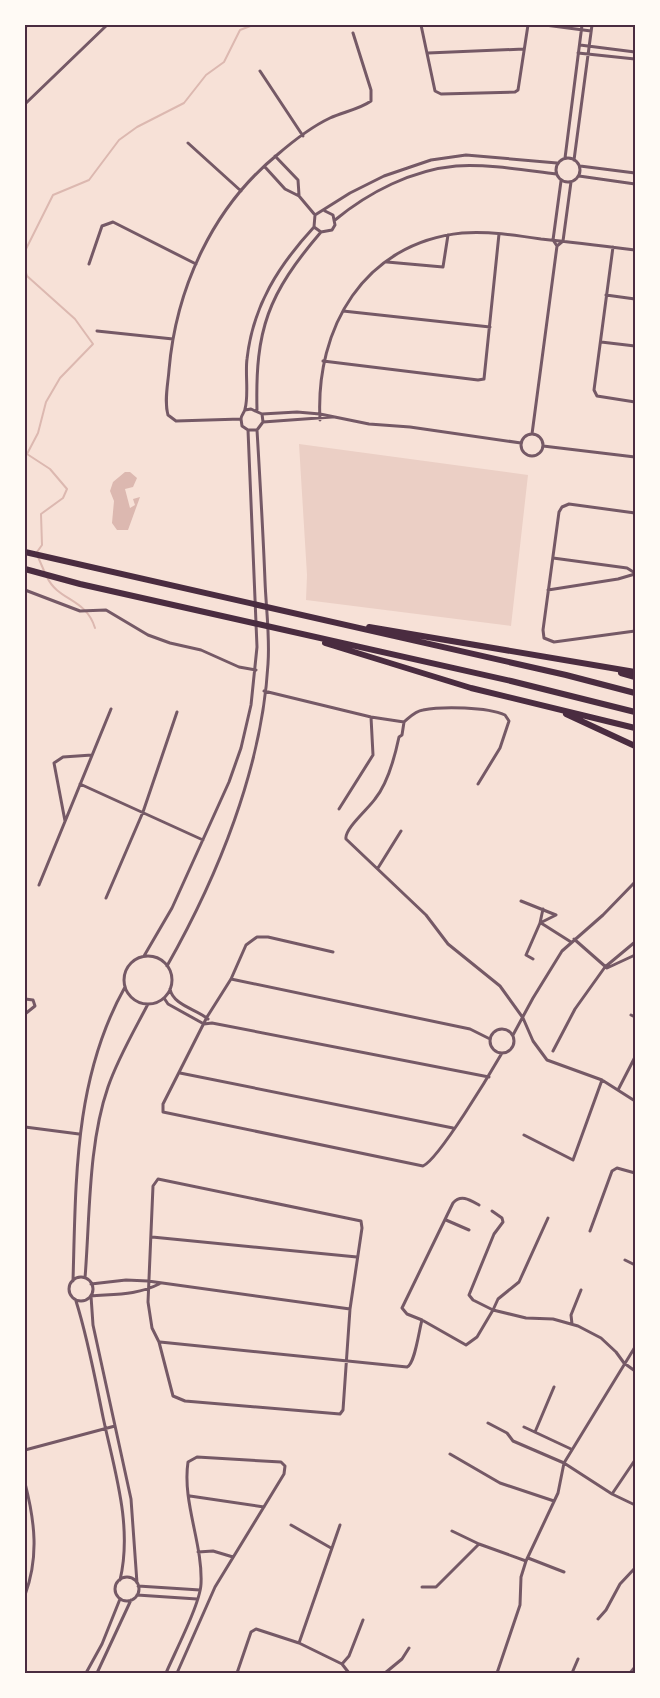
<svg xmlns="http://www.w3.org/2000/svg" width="660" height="1698" font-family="'Source Sans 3',sans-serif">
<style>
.green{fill:#ebcfc5}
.water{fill:#dcb8b0}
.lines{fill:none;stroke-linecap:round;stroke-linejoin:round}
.stream{stroke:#dcb8b0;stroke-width:2}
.minor{stroke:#755966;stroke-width:3}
.motorway{stroke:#4a2c40;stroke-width:6}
.neatline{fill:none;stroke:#4a2c40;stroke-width:2}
</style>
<rect width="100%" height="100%" fill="#f7e1d7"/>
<path class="green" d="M 299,444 L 528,475 L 511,626 L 306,600 L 307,575 Z"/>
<path class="water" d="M 125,472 L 130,472 L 137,478 L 133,487 L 125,489 L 130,508 L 135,505 L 133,499 L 140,497 L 128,530 L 117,530 L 112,523 L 114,501 L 110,491 L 113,482 Z"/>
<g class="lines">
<path class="stream" d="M 25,251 L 53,195 L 89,180 L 119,140 L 137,127 L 184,103 L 206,75 L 224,62 L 240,30 L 253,25
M 25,270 L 27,276 L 75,319 L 93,344 L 60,378 L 46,402 L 38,433 L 27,454 L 50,469 L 67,489 L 63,498 L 41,514 L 42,545 L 37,552
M 38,557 L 45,573
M 47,577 C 58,601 86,598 95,628"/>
<path class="minor" d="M 421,25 L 435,91 L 441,94 L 515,92 L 518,90 L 528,25
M 545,25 L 591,31
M 25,28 L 27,25
M 580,45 L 635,52
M 428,53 L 524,49
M 578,53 L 635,59
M 260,71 L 303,136
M 25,104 L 107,25
M 188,143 L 241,191
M 275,156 L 298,180 L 299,195
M556 170a12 12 0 1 1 24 0a12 12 0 1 1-24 0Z
M 565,158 L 582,25
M 574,160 L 592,25
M 580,166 L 635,173
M 265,167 L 285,189 L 299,196 L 315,215
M 579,176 L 635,184
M 325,211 L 333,215 L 335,225 L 332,230 L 321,232 L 314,227 L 315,215 L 350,193 L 384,176 L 431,160 L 466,155 L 557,163
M 335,220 C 369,192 412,170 456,166 C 489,164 523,170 556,174
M 557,246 L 553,240 L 561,181
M 613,247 L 594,390 L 597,396 L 635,402
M 387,262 L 443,267 L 448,235
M 89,264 L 102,226 L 113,222 L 196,264
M 606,295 L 635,299
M 343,311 L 490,327
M 97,331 L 173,339
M 601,342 L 635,346
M 323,361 L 478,380 L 484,379 L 499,234
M 245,410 L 251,409 L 262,414 L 297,412 L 320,414 L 369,424 L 410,427 L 521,443
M 257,410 C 255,329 268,294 321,232
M 262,414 L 263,422 L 257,430 L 248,430 L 242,426 L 241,419 C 241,415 245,412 245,409 C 249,396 245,373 247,359 C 253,305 279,265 314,227
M 241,419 L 176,421 L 168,415 C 164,401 168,384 169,370 C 176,288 213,207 277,155 C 292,142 311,127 330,118 C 343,112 360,109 371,101 L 371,90 L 353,33
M 320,420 C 315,328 364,243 462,233 C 488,231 515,235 541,239 C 572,242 604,246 635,250
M 263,422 L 332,417
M 532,434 L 557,246 L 563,241 L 571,182
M521 445a11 11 0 1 1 22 0a11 11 0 1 1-22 0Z
M 543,446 L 635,457
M 635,513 L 569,504 L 562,507 L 559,512 L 543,630 L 544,638 L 554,642 L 635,631
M 553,558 L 627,568 L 635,573
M 25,590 L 80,611 L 106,610 L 148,635 L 170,643 L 201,650 L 239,667 L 256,670
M 548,590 L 618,579 L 635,574
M 264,691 L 371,717 L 404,722 C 410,717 415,711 423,710 C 443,706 487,707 505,715 L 509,721 L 500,748 L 478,784
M 404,722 L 402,735 L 399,737 C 395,756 388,783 375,799 C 369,808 344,829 346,839 L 426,915 L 448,944 L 500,986 L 523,1018 L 533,1041 L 547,1060 L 602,1080 L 635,1101
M 80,784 L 203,840
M 339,809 L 373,755 L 371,717
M 65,821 L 54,763 L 63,757 L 92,755
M 378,868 L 401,831
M 39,885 L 111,709
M 106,898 L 143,812 L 177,712
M 521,901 L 556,915 L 540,923
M 541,923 L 571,942
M 574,939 L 607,968 L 635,955
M 333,952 L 268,937 L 257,937 L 246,945 L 231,979 L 207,1017 L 163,1104 L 163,1112 L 423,1166 C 439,1159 491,1072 502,1053
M 144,956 L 172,908 L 229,782 L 241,748 L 251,705 L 257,647 L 248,430
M124 980a24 24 0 1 1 48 0a24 24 0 1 1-48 0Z
M 533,959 L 526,955 L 540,923 L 543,909
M 167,966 C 218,876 262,768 268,664 C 270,636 266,608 265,581 C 263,530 260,480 257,430
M 231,979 L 470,1029 L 490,1039
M 170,989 C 173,1005 196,1009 208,1019
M 164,998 L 168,1004 L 204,1024 L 212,1023 L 489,1077
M 25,999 L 33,1000 L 35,1006 L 25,1014
M 631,1015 L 635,1017
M490 1041a12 12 0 1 1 24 0a12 12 0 1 1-24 0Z
M 513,1035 L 533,998 L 562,951 L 603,915 L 635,882
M 553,1051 L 575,1009 L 605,967 L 635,942
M 180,1073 L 453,1128
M 618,1090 L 635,1057
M 25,1127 L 79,1134
M 524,1135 L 573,1160 L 602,1080
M 158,1179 L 361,1221 L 362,1228 L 350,1309 L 343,1410 L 340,1414 L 185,1401 L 173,1396 L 159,1342 L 152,1328 L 148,1302 L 153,1186 Z
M 492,1211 L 502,1218 L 503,1222 L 494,1234 L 469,1295 L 473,1300 L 493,1310 L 498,1299 L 519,1282 L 548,1218
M 446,1220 L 469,1230
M 590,1231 L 612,1171 L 617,1168 L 635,1173
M 152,1237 L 357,1257
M 625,1260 L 635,1265
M69 1289a12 12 0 1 1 24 0a12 12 0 1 1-24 0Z
M 85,1278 C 90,1217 88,1145 108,1087 C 118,1058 134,1031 148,1004
M 73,1281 C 76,1179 74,1078 125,987
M 91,1284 L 126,1280 L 148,1281 L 350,1309
M 76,1301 C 88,1339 95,1378 103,1417 C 114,1469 133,1526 120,1580
M 422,1320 L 407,1314 L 402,1308 L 453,1203 C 461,1194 470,1200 479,1205
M 572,1324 L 571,1315 L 581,1290
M 160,1342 L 407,1367 C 415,1364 419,1330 422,1320 L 466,1345 L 477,1337 L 493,1310 L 526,1318 L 553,1319 L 578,1326 L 601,1338 L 616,1352 L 624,1363 L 635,1371
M 488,1423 L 507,1433 L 513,1441 L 564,1463 L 612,1494 L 635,1505
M 524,1427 L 571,1449
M 535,1432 L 554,1387
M 25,1450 L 115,1426
M 450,1454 L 500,1483 L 554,1501
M 25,1483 C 35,1522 39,1557 25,1595
M 612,1494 L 635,1460
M 190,1496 L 264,1507
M 291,1525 L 331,1548
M 452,1531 L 479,1544 L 526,1561
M 198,1552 L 213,1551 L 233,1557
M 528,1558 L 564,1572
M115 1589a12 12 0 1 1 24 0a12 12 0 1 1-24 0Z
M 137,1583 L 131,1499 L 93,1325 L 91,1296 C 115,1294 138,1295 159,1284
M 138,1586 L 200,1590
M 422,1587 L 436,1587 L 479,1544
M 137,1595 L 197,1599
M 598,1619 L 606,1610 L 620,1584 L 635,1568
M 299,1643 L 340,1525
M 342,1664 L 349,1673
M 86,1673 L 102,1644 L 120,1599
M 97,1673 L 131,1600
M 166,1673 C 175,1652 200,1604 201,1584 C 203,1544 182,1502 188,1462 L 197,1457 L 281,1462 L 285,1466 L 284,1474 L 215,1587 L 177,1673
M 237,1673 L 251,1632 L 256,1629 L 299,1643 L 342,1664 L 349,1656 L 363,1620
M 385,1673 L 402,1659 L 409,1648
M 497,1673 L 520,1605 L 521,1577 L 526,1561 L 558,1493 L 564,1463 L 635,1347
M 572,1673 L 578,1659
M 630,1673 L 635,1667"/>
<path class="motorway" d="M 25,552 L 566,675 L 635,693
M 25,569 L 80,584 L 511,681 L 635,712
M 369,627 L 635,672
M 325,643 L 471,688 L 635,728
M 621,673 L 635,677
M 566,714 L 635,746"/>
</g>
<rect width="660" height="1698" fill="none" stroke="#fffaf5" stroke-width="52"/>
<rect x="26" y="26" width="608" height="1646" class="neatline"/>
</svg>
